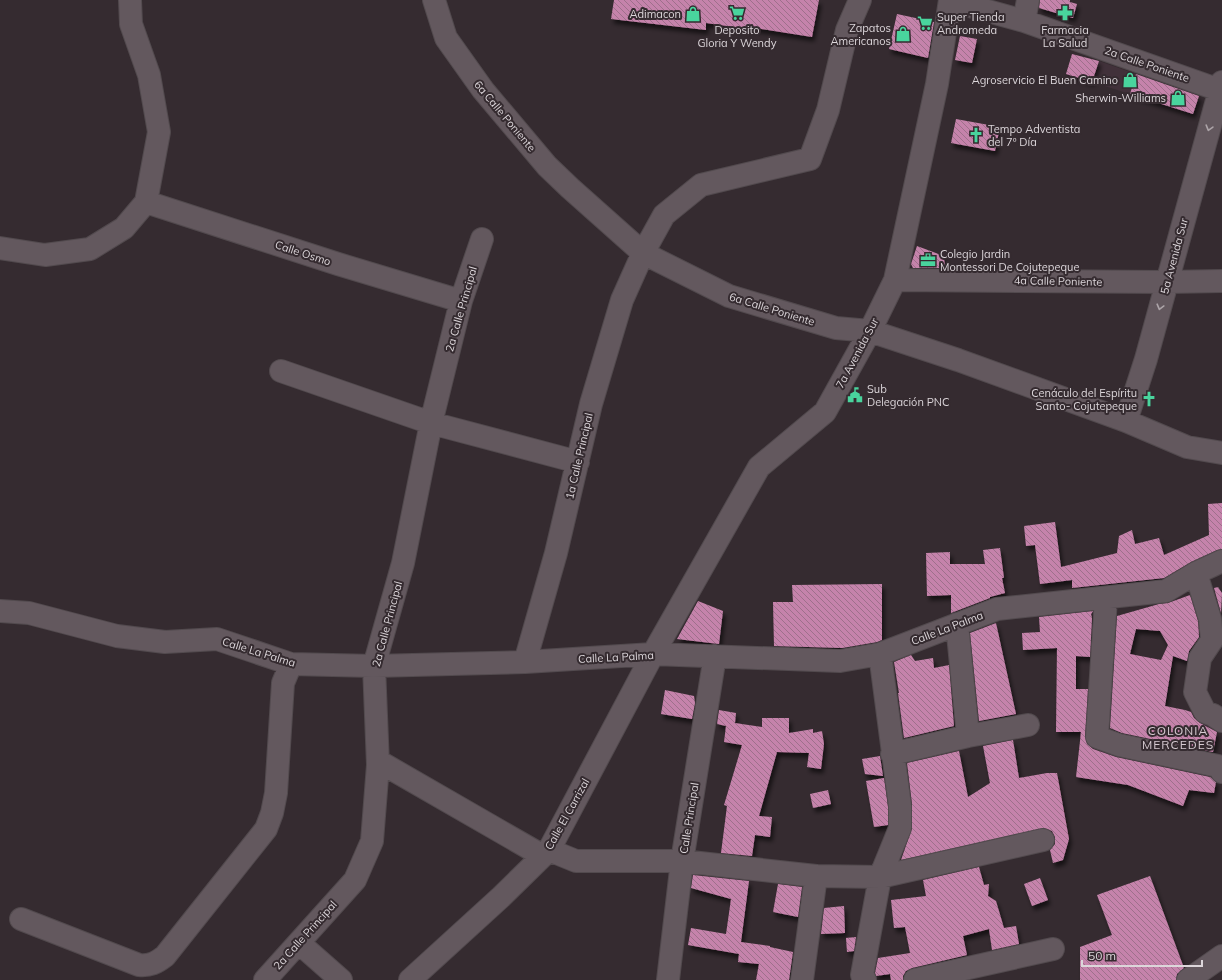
<svg xmlns="http://www.w3.org/2000/svg" width="1222" height="980" font-family="Mulish,sans-serif">
<style>
.built{fill:#41313a}
.building{fill:url(#building-back-hatch);fill-rule:evenodd;filter:url(#shadow)}
.lines{fill:none;stroke-linecap:round;stroke-linejoin:round}
.minor-casing{stroke:#524a4e;stroke-width:24}
.minor{stroke:#63585e;stroke-width:22}
.oneway{stroke:#aca4a8}
.labels{text-anchor:middle;dominant-baseline:central;stroke-width:4;stroke-linejoin:round;paint-order:stroke}
.poi-label{font-size:11px;fill:#dcd6da;stroke:#352b30;text-anchor:end}
.street-label{font-size:11px;fill:#dcd6da;stroke:#352b30}
.neighbourhood-label{font-size:12px;letter-spacing:1px;fill:#d6cad1;stroke:#352b30}
</style>
<defs>
<pattern id="building-back-hatch" width="6" height="6" patternUnits="userSpaceOnUse"><rect width="6" height="6" fill="#c583ab"/><path d="M-1 5l2 2M0 0l6 6M5-1l2 2" fill="none" stroke="#9e6f8b"/></pattern>
<filter id="shadow"><feDropShadow dx="2.5" dy="4.5" stdDeviation="2" flood-color="#0009"/></filter>
</defs>
<rect width="100%" height="100%" fill="#352b30"/>
<path class="built" d="M 1099,61 L 1136,74 L 1130,94 L 1092,82 Z"/>
<path class="building" d="M 614,0 L 819,0 L 812,37 L 749,27 L 748,29 L 706,23 L 706,30 L 611,19 Z
M 1040,0 L 1070,0 L 1070,2 L 1077,4 L 1073,18 L 1039,8 Z
M 897,14 L 934,22 L 928,58 L 889,49 Z
M 960,36 L 977,39 L 972,63 L 955,60 Z
M 1072,54 L 1099,61 L 1092,82 L 1066,74 Z
M 1136,74 L 1199,96 L 1193,114 L 1130,94 Z
M 956,119 L 1000,127 L 995,151 L 951,143 Z
M 917,246 L 944,256 L 945,268 L 913,268 L 911,264 Z
M 1222,503 L 1222,549 L 1217,550 L 1191,562 L 1164,578 L 1072,588 L 1072,580 L 1040,584 L 1035,545 L 1026,546 L 1024,526 L 1055,522 L 1061,567 L 1117,553 L 1119,536 L 1132,530 L 1135,544 L 1159,538 L 1164,555 L 1209,535 L 1208,504 Z
M 1000,548 L 1004,578 L 1002,578 L 1005,593 L 990,597 L 990,598 L 951,613 L 951,595 L 927,596 L 926,553 L 950,552 L 950,564 L 985,564 L 983,550 Z
M 882,584 L 882,640 L 877,642 L 842,648 L 774,646 L 773,602 L 793,602 L 792,585 Z
M 1218,587 L 1222,593 L 1221,613 L 1214,588 Z
M 1190,595 L 1198,621 L 1199,637 L 1189,651 L 1187,661 L 1173,656 L 1165,706 L 1185,710 L 1191,712 L 1194,718 L 1200,723 L 1217,732 L 1213,752 L 1122,733 L 1110,728 L 1117,616 L 1159,604 L 1168,603 ZM 1136,629 L 1160,631 L 1168,645 L 1161,660 L 1130,654 Z
M 698,601 L 723,611 L 719,644 L 677,639 Z
M 1093,611 L 1092,613 L 1091,614 L 1092,618 L 1090,657 L 1076,656 L 1076,689 L 1088,689 L 1085,736 L 1087,744 L 1093,749 L 1116,757 L 1210,777 L 1216,782 L 1214,793 L 1189,790 L 1183,806 L 1128,785 L 1076,777 L 1081,732 L 1056,732 L 1057,648 L 1023,650 L 1022,633 L 1040,632 L 1039,617 Z
M 996,623 L 1016,714 L 979,721 L 970,633 Z
M 911,655 L 915,661 L 933,658 L 934,668 L 949,665 L 954,726 L 904,738 L 898,693 L 899,693 L 894,662 Z
M 665,690 L 694,696 L 695,703 L 692,719 L 661,714 Z
M 719,710 L 736,713 L 735,723 L 762,727 L 762,718 L 789,718 L 789,733 L 813,729 L 813,733 L 822,731 L 824,744 L 821,769 L 807,767 L 809,753 L 777,752 L 759,816 L 772,817 L 770,837 L 755,835 L 752,856 L 721,853 L 727,806 L 724,805 L 742,745 L 724,742 L 726,726 L 717,724 Z
M 1013,740 L 1019,778 L 1047,773 L 1057,773 L 1069,839 L 1063,860 L 1053,863 L 1050,850 L 1055,844 L 1055,837 L 1052,831 L 1044,828 L 901,860 L 912,828 L 912,804 L 907,763 L 959,751 L 968,797 L 990,783 L 983,746 Z
M 880,756 L 883,776 L 865,774 L 862,759 Z
M 884,778 L 888,807 L 888,825 L 874,827 L 866,781 Z
M 828,790 L 831,804 L 813,808 L 810,794 Z
M 979,867 L 984,885 L 989,884 L 988,896 L 996,901 L 1004,928 L 1016,926 L 1019,944 L 992,950 L 989,929 L 963,936 L 967,955 L 912,968 L 906,971 L 903,976 L 903,980 L 891,980 L 890,974 L 876,976 L 875,973 L 878,958 L 910,953 L 905,927 L 894,928 L 891,900 L 926,896 L 923,880 Z
M 693,875 L 749,881 L 741,942 L 770,946 L 770,947 L 793,952 L 789,980 L 756,980 L 759,964 L 738,962 L 739,954 L 688,945 L 691,928 L 726,934 L 731,899 L 691,888 Z
M 1150,876 L 1184,968 L 1177,974 L 1176,980 L 1080,980 L 1080,947 L 1112,935 L 1097,895 Z
M 1040,878 L 1048,900 L 1032,906 L 1024,884 Z
M 778,884 L 802,887 L 798,917 L 773,912 Z
M 844,906 L 845,933 L 821,934 L 824,908 Z
M 856,937 L 854,951 L 847,952 L 846,938 Z"/>
<g class="lines">
<g class="minor-casing">
<path id="minor" d="M 434,0 L 446,38 L 483,90 L 547,166 L 570,188 L 643,253 L 729,296 L 836,328 L 870,331 L 958,360 L 1126,421 L 1187,447 L 1222,453
M 957,0 L 973,7 L 1024,21 L 1222,91
M 1024,21 L 1028,0
M 146,202 L 338,264 L 461,301
M 0,248 L 45,255 L 90,249 L 124,228 L 146,202 L 159,132 L 149,75 L 131,24 L 130,0
M 895,280 L 1166,282 L 1222,281
M 281,371 L 431,423 L 578,462
M 1126,421 L 1146,359 L 1222,82
M 1196,573 L 1210,619 L 1212,640 L 1200,658 L 1195,692 L 1205,712 L 1213,715 L 1222,721
M 1106,598 L 1097,737 L 1119,745 L 1218,766 L 1222,772
M 0,611 L 29,613 L 117,636 L 165,642 L 217,639 L 291,664 L 374,666 L 525,662 L 653,654 L 840,661 L 880,654 L 997,609 L 1166,591 L 1196,573 L 1222,561
M 957,624 L 968,736
M 525,662 L 556,553 L 591,404 L 622,300 L 643,253 L 664,215 L 701,185 L 810,159 L 828,110 L 847,30 L 860,0
M 892,754 L 968,736 L 1028,725
M 378,761 L 543,856
M 549,850 L 576,861 L 682,861 L 816,876 L 880,877 L 1043,840
M 21,919 L 139,965 C 150,966 156,963 165,956 L 266,829 L 272,813 L 276,793 L 283,683 L 291,664
M 299,943 L 341,980
M 265,980 L 355,880 L 372,841 L 378,765 L 374,666 L 403,563 L 431,423 L 461,301 L 482,239
M 410,980 L 501,897 L 549,850 L 653,654 L 759,467 L 825,412 L 870,331 L 895,280 L 937,84 L 950,0
M 668,980 L 682,861 L 715,656
M 802,980 L 816,876
M 865,980 L 862,975 L 880,877 L 900,828 L 900,806 L 880,654
M 915,980 L 1053,949
M 1188,980 L 1222,956"/>
</g>
<use href="#minor" class="minor"/>
</g>
<defs><path id="oneway-chevron" d="M-2-3.5L2.5 0L-2 3.5" fill="none" stroke-width="1.6" stroke-linecap="round" stroke-linejoin="round"/></defs>
<g class="oneway">
<use href="#oneway-chevron" transform="translate(1209 128) rotate(106)"/>
<use href="#oneway-chevron" transform="translate(1160 307) rotate(105)"/>
</g>
<defs>
<g id="supermarket-bare" transform="scale(1.2)"><path d="M-6-5.5h2.5l.6 2H6L4.5 2H-2.5L-4.4-4H-6ZM-1.5 3.2a1.3 1.3 0 1 0 .1 0ZM3 3.2a1.3 1.3 0 1 0 .1 0Z" fill="#49d49d" stroke="#352b30" stroke-width="2.5" paint-order="stroke"/></g>
<g id="pharmacy-bare" transform="scale(1.2)"><path d="M-2-6h4v4h4v4h-4v4h-4v-4h-4v-4h4Z" fill="#49d49d" stroke="#352b30" stroke-width="2.5" paint-order="stroke"/></g>
<g id="shop-bare" transform="scale(1.2)"><path d="M-5-2.5h2.3a2.7 3.5 0 0 1 5.4 0H5L5.5 6h-11ZM-1.5-2.5h3a1.5 2.3 0 0 0-3 0Z" fill="#49d49d" stroke="#352b30" stroke-width="2.5" paint-order="stroke"/></g>
<g id="church-bare" transform="scale(1.2)"><path d="M-1.2-6h2.4v3.5h3.3v2.4h-3.3V6h-2.4V-.1h-3.3v-2.4h3.3Z" fill="#49d49d" stroke="#352b30" stroke-width="2.5" paint-order="stroke"/></g>
<g id="office-bare" transform="scale(1.2)"><path d="M-6-3h4V-5.5h4V-3h4V5H-6ZM-1-4.5V-3h2v-1.5ZM-6 0V1H6V0Z" fill="#49d49d" stroke="#352b30" stroke-width="2.5" paint-order="stroke"/></g>
<g id="civic-bare" transform="scale(1.2)"><path d="M-.6-6.5H3V-4.5H.6V-3L4-1V1h2V6H-6V1h2V-1L-.6-3ZM-1.2 2.5V6h2.4V2.5Z" fill="#49d49d" stroke="#352b30" stroke-width="2.5" paint-order="stroke"/></g>
</defs>
<g fill-rule="evenodd">
<use href="#supermarket-bare" x="737" y="13"/>
<use href="#pharmacy-bare" x="1065" y="13"/>
<use href="#shop-bare" x="693" y="14"/>
<use href="#supermarket-bare" x="925" y="23"/>
<use href="#shop-bare" x="903" y="34"/>
<use href="#shop-bare" x="1130" y="80"/>
<use href="#shop-bare" x="1178" y="98"/>
<use href="#church-bare" x="976" y="135"/>
<use href="#office-bare" x="928" y="260"/>
<use href="#civic-bare" x="855" y="395"/>
<use href="#church-bare" x="1149" y="399"/>
</g>
<g class="labels">
<g class="poi-label">
<text x="681" y="14">Adimacon</text>
<text x="937" y="17" text-anchor="start">Super Tienda<tspan x="937" dy="13">Andromeda</tspan></text>
<text x="891" y="28">Zapatos<tspan x="891" dy="13">Americanos</tspan></text>
<text x="737" y="30" text-anchor="middle">Deposito<tspan x="737" dy="13">Gloria Y Wendy</tspan></text>
<text x="1065" y="30" text-anchor="middle">Farmacia<tspan x="1065" dy="13">La Salud</tspan></text>
<text x="1118" y="80">Agroservicio El Buen Camino</text>
<text x="1166" y="98">Sherwin-Williams</text>
<text x="988" y="129" text-anchor="start">Tempo Adventista<tspan x="988" dy="13">del 7º Día</tspan></text>
<text x="940" y="254" text-anchor="start">Colegio Jardin<tspan x="940" dy="13">Montessori De Cojutepeque</tspan></text>
<text x="867" y="389" text-anchor="start">Sub<tspan x="867" dy="13">Delegación PNC</tspan></text>
<text x="1137" y="393">Cenáculo del Espíritu<tspan x="1137" dy="13">Santo- Cojutepeque</tspan></text>
</g>
<g class="street-label">
<text transform="translate(1147 64) rotate(19)">2a Calle Poniente</text>
<text transform="translate(505 116) rotate(50)">6a Calle Poniente</text>
<text transform="translate(303 253) rotate(18)">Calle Osmo</text>
<text transform="translate(1174 256) rotate(-75)">5a Avenida Sur</text>
<text transform="translate(1058 281) rotate(1)">4a Calle Poniente</text>
<text transform="translate(461 309) rotate(-74)">2a Calle Principal</text>
<text transform="translate(772 309) rotate(17)">6a Calle Poniente</text>
<text transform="translate(857 353) rotate(-62)">7a Avenida Sur</text>
<text transform="translate(579 456) rotate(-77)">1a Calle Principal</text>
<text transform="translate(387 624) rotate(-75)">2a Calle Principal</text>
<text transform="translate(947 628) rotate(-21)">Calle La Palma</text>
<text transform="translate(259 652) rotate(17)">Calle La Palma</text>
<text transform="translate(616 657) rotate(-3)">Calle La Palma</text>
<text transform="translate(567 814) rotate(-61)">Calle El Carrizal</text>
<text transform="translate(689 818) rotate(-81)">Calle Principal</text>
<text transform="translate(305 935) rotate(-48)">2a Calle Principal</text>
</g>
<g class="neighbourhood-label">
<text x="1178" y="730">COLONIA<tspan x="1178" dy="14">MERCEDES</tspan></text>
</g>
</g>
<path d="M1082 960v6h120v-6" fill="none" stroke="#dcd6da" stroke-width="2"/>
<text x="1088" y="960" font-size="12" fill="#dcd6da" stroke="#352b30" stroke-width="3" paint-order="stroke">50 m</text>
</svg>
